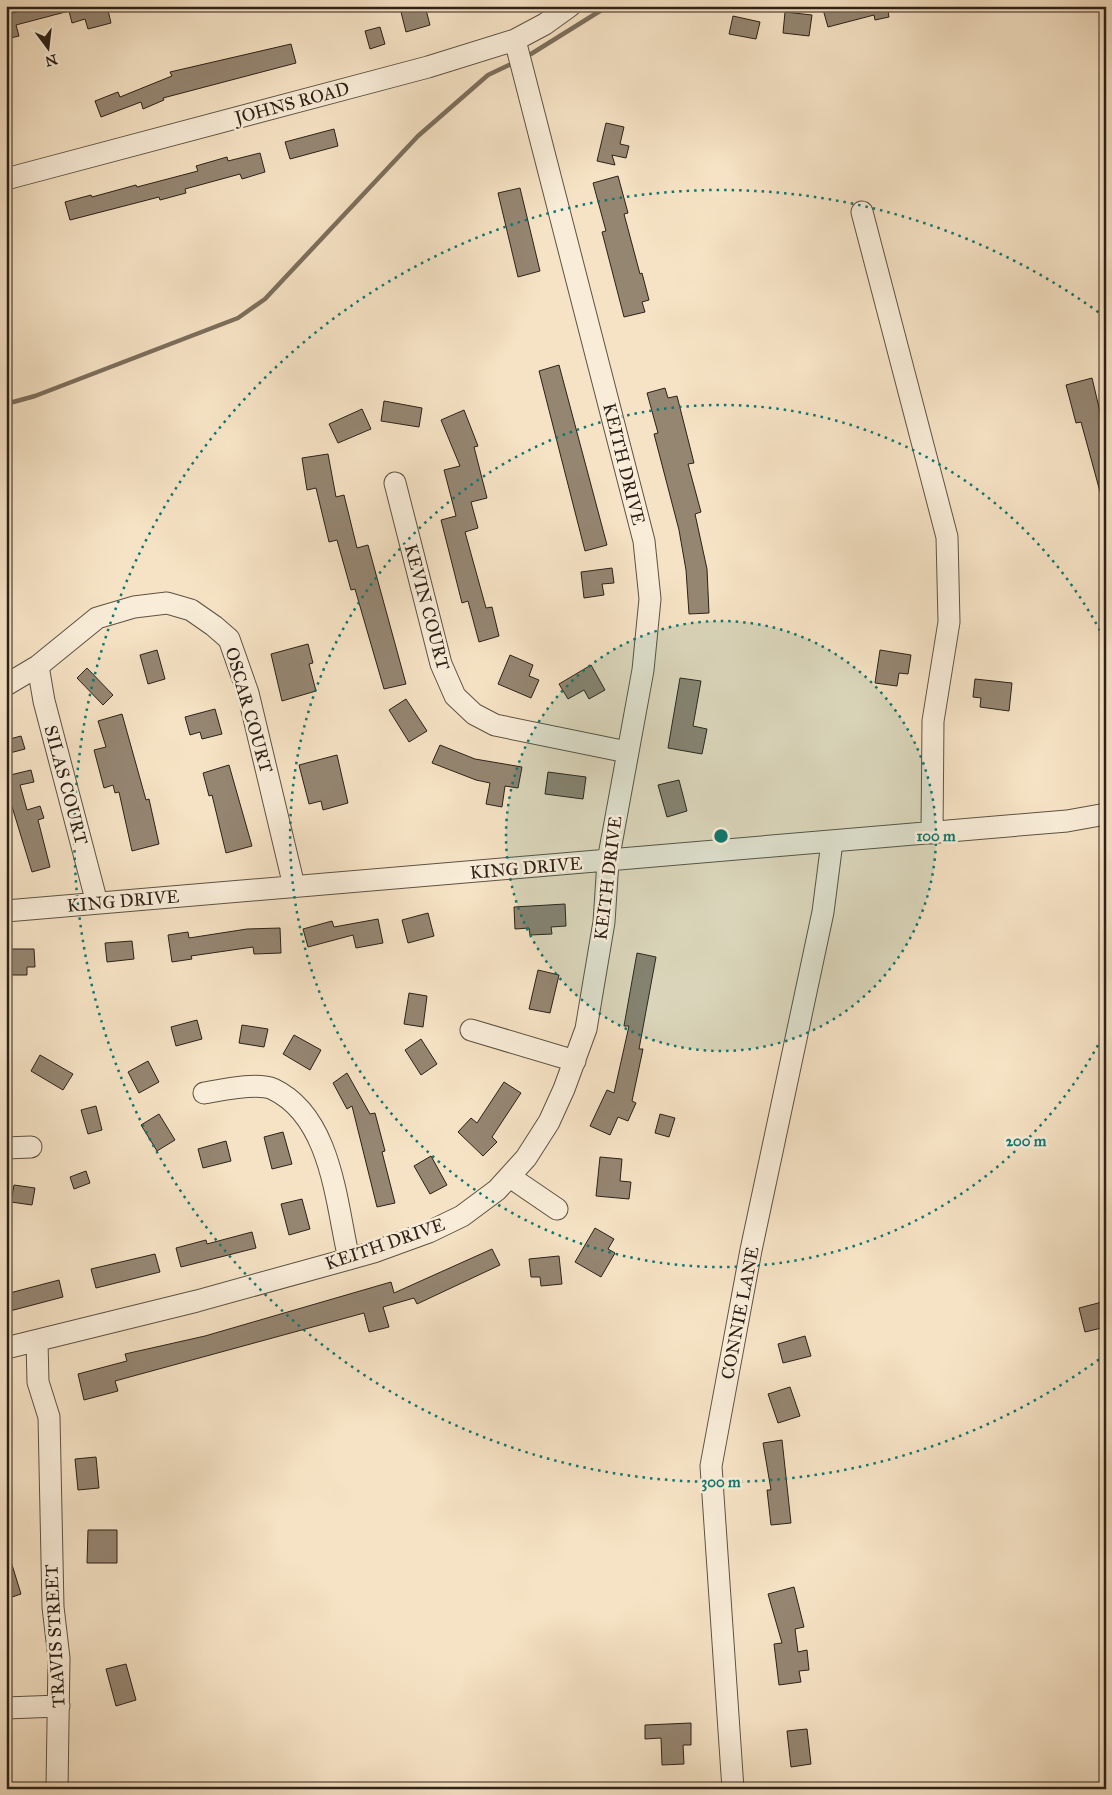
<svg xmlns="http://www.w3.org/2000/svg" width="1112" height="1795" font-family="'IM FELL Great Primer',serif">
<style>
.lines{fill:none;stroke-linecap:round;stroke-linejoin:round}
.stream{stroke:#7c6e5c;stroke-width:4.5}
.building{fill:#958672;stroke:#2c2118}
.minor-casing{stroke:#5e5243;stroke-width:23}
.minor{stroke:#f9edd9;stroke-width:21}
.ring{fill:none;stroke:#0f766e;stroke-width:2.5;stroke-dasharray:2.5 5}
.labels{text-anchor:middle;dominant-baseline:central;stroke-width:5;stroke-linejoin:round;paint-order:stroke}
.street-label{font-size:18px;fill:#2c2118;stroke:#f9edd9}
.centre{fill:#0f766e;stroke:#f9edd9;stroke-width:2.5}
.ring-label{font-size:15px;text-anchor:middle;font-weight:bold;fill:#0f766e;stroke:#f9edd9;stroke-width:5;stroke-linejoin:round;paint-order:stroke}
</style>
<rect width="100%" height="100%" fill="#f6e3c5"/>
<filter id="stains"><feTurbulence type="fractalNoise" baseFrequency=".004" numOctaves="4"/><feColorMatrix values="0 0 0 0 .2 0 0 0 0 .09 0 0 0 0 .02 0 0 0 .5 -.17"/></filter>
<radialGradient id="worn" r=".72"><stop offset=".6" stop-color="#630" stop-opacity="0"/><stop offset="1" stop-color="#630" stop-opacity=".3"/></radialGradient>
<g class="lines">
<path class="stream" d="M 531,54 L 608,6
M 6,404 L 35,396 L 238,318 L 265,299 L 418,136 L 488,75 L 509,65"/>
</g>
<path class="building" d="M 6,6 L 11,6 L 13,13 L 26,10 L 25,6 L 107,6 L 111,23 L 88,29 L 85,19 L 72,23 L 69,11 L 16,25 L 19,36 L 6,39 Z
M 425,6 L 430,25 L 406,32 L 401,12 Z
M 822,6 L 893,6 L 893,10 L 888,11 L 889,17 L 875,20 L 874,15 L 828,27 Z
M 785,12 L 812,15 L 809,36 L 783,33 Z
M 733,16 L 760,22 L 756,39 L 729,34 Z
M 380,27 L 385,44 L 370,49 L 365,31 Z
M 291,44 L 296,63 L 163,98 L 164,100 L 143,109 L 141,102 L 101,117 L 95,101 L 118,92 L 120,97 L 172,76 L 170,72 Z
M 606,123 L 624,127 L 620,144 L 629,146 L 626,158 L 612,155 L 615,165 L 597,161 Z
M 334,129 L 338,146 L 290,159 L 285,142 Z
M 260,153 L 265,172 L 242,179 L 240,174 L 185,189 L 186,193 L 160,200 L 159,197 L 70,220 L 65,202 L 91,195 L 92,197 L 136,185 L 137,187 L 198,171 L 196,166 L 227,157 L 228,161 Z
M 618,176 L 628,213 L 624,214 L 640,274 L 642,273 L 649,300 L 642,302 L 645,312 L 624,317 L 602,232 L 606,231 L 593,183 Z
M 520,188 L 540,271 L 518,277 L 498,193 Z
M 559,365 L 607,545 L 585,551 L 539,371 Z
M 1092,378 L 1106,437 L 1106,499 L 1102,499 L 1081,422 L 1076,423 L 1066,385 Z
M 665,388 L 668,398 L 677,396 L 694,463 L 688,464 L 701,512 L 695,514 L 707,569 L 709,613 L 689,614 L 686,570 L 679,530 L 654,434 L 658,433 L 647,393 Z
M 384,401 L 422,408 L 419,427 L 381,421 Z
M 362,409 L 371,429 L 338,443 L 329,424 Z
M 464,410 L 478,446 L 474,447 L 487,498 L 471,502 L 478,528 L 465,532 L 486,608 L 492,607 L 499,636 L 479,642 L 468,601 L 462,603 L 441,520 L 456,516 L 444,470 L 460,466 L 441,420 Z
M 328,454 L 336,497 L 344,495 L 357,548 L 368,545 L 406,684 L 384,689 L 355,589 L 351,590 L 337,540 L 329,542 L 316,488 L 307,490 L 302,458 Z
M 612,568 L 614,583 L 602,584 L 604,595 L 584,598 L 581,572 Z
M 308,644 L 313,663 L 309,664 L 316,691 L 282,701 L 271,654 Z
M 157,650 L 165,679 L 148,684 L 140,655 Z
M 880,650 L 911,655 L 908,674 L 899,673 L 897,686 L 875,683 Z
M 510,655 L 533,665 L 529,676 L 539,680 L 531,698 L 498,684 Z
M 591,665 L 605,690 L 589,699 L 584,690 L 568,699 L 559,684 Z
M 87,668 L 113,695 L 103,705 L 77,678 Z
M 680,678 L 701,681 L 693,726 L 707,729 L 702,754 L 668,748 Z
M 975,679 L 1012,683 L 1009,711 L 980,707 L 981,698 L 973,697 Z
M 406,699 L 427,731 L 409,742 L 389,710 Z
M 215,709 L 222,734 L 202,739 L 200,732 L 190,735 L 185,717 Z
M 122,714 L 146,800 L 149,799 L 159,844 L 132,851 L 119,792 L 115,793 L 113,785 L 104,788 L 94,750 L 106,747 L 98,721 Z
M 21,736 L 25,749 L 6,754 L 6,740 Z
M 440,745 L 475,759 L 522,767 L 518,788 L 505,786 L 502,807 L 486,804 L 490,783 L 476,780 L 432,763 Z
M 337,755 L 348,803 L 323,810 L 321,801 L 309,804 L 299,765 Z
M 229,765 L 252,846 L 226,853 L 212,795 L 209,796 L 203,773 Z
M 31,770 L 34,782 L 20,785 L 27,810 L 40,806 L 44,818 L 38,820 L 50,867 L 32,872 L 6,787 L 6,776 Z
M 548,772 L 586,777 L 583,799 L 545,794 Z
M 679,780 L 687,811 L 667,817 L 658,785 Z
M 565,904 L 566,926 L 551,927 L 552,934 L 530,935 L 529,928 L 515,929 L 514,907 Z
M 428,913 L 434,936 L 408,943 L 402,920 Z
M 378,919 L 383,943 L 356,948 L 353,935 L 308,947 L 303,929 L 332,921 L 334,927 Z
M 280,928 L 281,953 L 254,954 L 253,947 L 191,956 L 192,959 L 172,962 L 168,935 L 188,932 L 189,938 L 247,929 Z
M 132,941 L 134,959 L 107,962 L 105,943 Z
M 8,949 L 34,949 L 35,967 L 27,967 L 27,975 L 9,975 Z
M 637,953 L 656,957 L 639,1049 L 643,1049 L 632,1101 L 636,1103 L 628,1121 L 618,1117 L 610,1135 L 590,1126 L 607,1090 L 614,1093 L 629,1026 L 624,1026 Z
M 538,970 L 559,975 L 550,1013 L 529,1009 Z
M 409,993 L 427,996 L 423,1027 L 404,1024 Z
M 197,1020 L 202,1039 L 176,1046 L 171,1027 Z
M 242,1025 L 268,1029 L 264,1047 L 239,1043 Z
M 294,1035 L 321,1050 L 310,1070 L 283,1054 Z
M 421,1039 L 437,1064 L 421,1075 L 405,1050 Z
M 40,1055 L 73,1074 L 63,1090 L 31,1071 Z
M 148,1061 L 159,1082 L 139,1093 L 128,1072 Z
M 347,1073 L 370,1114 L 375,1113 L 385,1151 L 382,1152 L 395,1203 L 377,1207 L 352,1106 L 347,1109 L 333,1083 Z
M 504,1082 L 521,1093 L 492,1137 L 497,1142 L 483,1156 L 458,1132 L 471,1118 L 477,1123 Z
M 96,1106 L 102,1130 L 88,1134 L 81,1110 Z
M 159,1114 L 175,1140 L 157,1151 L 141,1125 Z
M 660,1114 L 675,1118 L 669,1137 L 655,1133 Z
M 283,1132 L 292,1164 L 272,1169 L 264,1137 Z
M 226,1141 L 231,1161 L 203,1168 L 198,1149 Z
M 431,1156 L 447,1185 L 430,1194 L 414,1166 Z
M 600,1157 L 622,1159 L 620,1181 L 631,1182 L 629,1199 L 596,1196 Z
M 86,1171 L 90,1183 L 74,1189 L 70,1177 Z
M 14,1185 L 35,1188 L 32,1205 L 11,1202 Z
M 302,1199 L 310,1229 L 289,1235 L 281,1204 Z
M 595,1228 L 614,1239 L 608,1249 L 615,1253 L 601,1277 L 575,1262 Z
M 252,1232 L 256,1248 L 181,1267 L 176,1248 L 206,1240 L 207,1244 Z
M 492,1249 L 500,1265 L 417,1304 L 414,1298 L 383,1307 L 389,1327 L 369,1332 L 364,1313 L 115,1381 L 118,1391 L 84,1400 L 78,1374 L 127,1361 L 125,1354 L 205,1336 L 391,1282 L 394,1293 Z
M 155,1254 L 160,1272 L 96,1288 L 91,1269 Z
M 559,1256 L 562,1284 L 541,1286 L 540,1277 L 531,1277 L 529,1259 Z
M 59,1280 L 63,1297 L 6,1312 L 6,1294 Z
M 1106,1301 L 1106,1327 L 1085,1332 L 1079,1308 Z
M 805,1336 L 811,1356 L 783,1363 L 778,1344 Z
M 790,1387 L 800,1416 L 778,1423 L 768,1394 Z
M 782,1440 L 791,1523 L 771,1525 L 767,1490 L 771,1490 L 763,1443 Z
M 96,1457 L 99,1488 L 78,1490 L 75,1459 Z
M 88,1530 L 117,1530 L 117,1563 L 87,1563 Z
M 9,1555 L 21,1594 L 9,1598 L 6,1587 L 6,1556 Z
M 794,1587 L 804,1627 L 795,1629 L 798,1652 L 807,1650 L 809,1670 L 799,1671 L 801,1682 L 779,1685 L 774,1644 L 782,1643 L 768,1594 Z
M 126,1664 L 136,1700 L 116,1706 L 106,1669 Z
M 691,1723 L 691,1745 L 683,1745 L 684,1764 L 662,1765 L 661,1738 L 645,1739 L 645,1725 Z
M 807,1729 L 811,1764 L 791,1767 L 787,1731 Z"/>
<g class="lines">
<g class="minor-casing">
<path id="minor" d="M 6,179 L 428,67 L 515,40 L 545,24 L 570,6
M 862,212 L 947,537 L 949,622 L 933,721 L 932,833
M 395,483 L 441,664 L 455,696 L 474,714 L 495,725 L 627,752
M 38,666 L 44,701 L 97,903
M 6,685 L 38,666 L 97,618 L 134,607 L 167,603 L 191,610 L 214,626 L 229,639 L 248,693 L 294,886
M 6,911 L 1067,821 L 1106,814
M 471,1030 L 575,1061
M 204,1093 C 222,1090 257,1082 273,1089 C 332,1117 336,1204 349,1259
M 6,1148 L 31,1147
M 510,1177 L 557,1209
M 37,1341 L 38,1382 L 49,1417 L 53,1607 L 59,1658 L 57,1789
M 6,1348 L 197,1301 L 374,1252 L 429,1232 L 462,1216 L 497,1190 L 526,1158 L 549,1122 L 564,1089 L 586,1029 L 604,922 L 608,861 L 643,670 L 650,599 L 644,541 L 515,40
M 6,1708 L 59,1706
M 733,1789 L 711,1466 L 751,1250 L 823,912 L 832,842"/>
</g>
<use href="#minor" class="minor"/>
</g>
<circle cx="721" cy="836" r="215" fill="#0f766e" fill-opacity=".12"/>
<g class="ring">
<circle cx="721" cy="836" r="215"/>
<path d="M1105 1032A431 431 0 1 1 1105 640"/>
<path d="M1105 1355A646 646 0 1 1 1105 317"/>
</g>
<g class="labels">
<g class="street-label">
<text transform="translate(292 103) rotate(-15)">JOHNS ROAD</text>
<text transform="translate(624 464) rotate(76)">KEITH DRIVE</text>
<text transform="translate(427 607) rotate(75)">KEVIN COURT</text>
<text transform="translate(249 710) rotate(74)">OSCAR COURT</text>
<text transform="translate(66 785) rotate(75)">SILAS COURT</text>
<text transform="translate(526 868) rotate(-5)">KING DRIVE</text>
<text transform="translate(608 878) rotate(-83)">KEITH DRIVE</text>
<text transform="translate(123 901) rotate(-5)">KING DRIVE</text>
<text transform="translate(385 1244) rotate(-19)">KEITH DRIVE</text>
<text transform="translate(740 1313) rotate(-79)">CONNIE LANE</text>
<text transform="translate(55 1636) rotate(-93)">TRAVIS STREET</text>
</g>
</g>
<circle cx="721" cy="836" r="8" class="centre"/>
<g class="ring-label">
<text x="936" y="841">100 m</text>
<text x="1026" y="1146">200 m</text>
<text x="721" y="1487">300 m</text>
</g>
<rect width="1112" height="1795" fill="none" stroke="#f6e3c5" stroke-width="25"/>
<rect x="8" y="8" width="1097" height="1780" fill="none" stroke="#2c2118" stroke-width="2.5"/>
<rect x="12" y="12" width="1087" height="1770" fill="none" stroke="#2c2118"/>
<g transform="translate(48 48) rotate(165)" stroke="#f9edd9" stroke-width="4" paint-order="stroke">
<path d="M0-4L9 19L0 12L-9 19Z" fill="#2c2118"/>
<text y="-8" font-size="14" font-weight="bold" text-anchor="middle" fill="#2c2118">N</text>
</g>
<rect width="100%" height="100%" filter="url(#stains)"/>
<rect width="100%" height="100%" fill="url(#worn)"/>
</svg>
